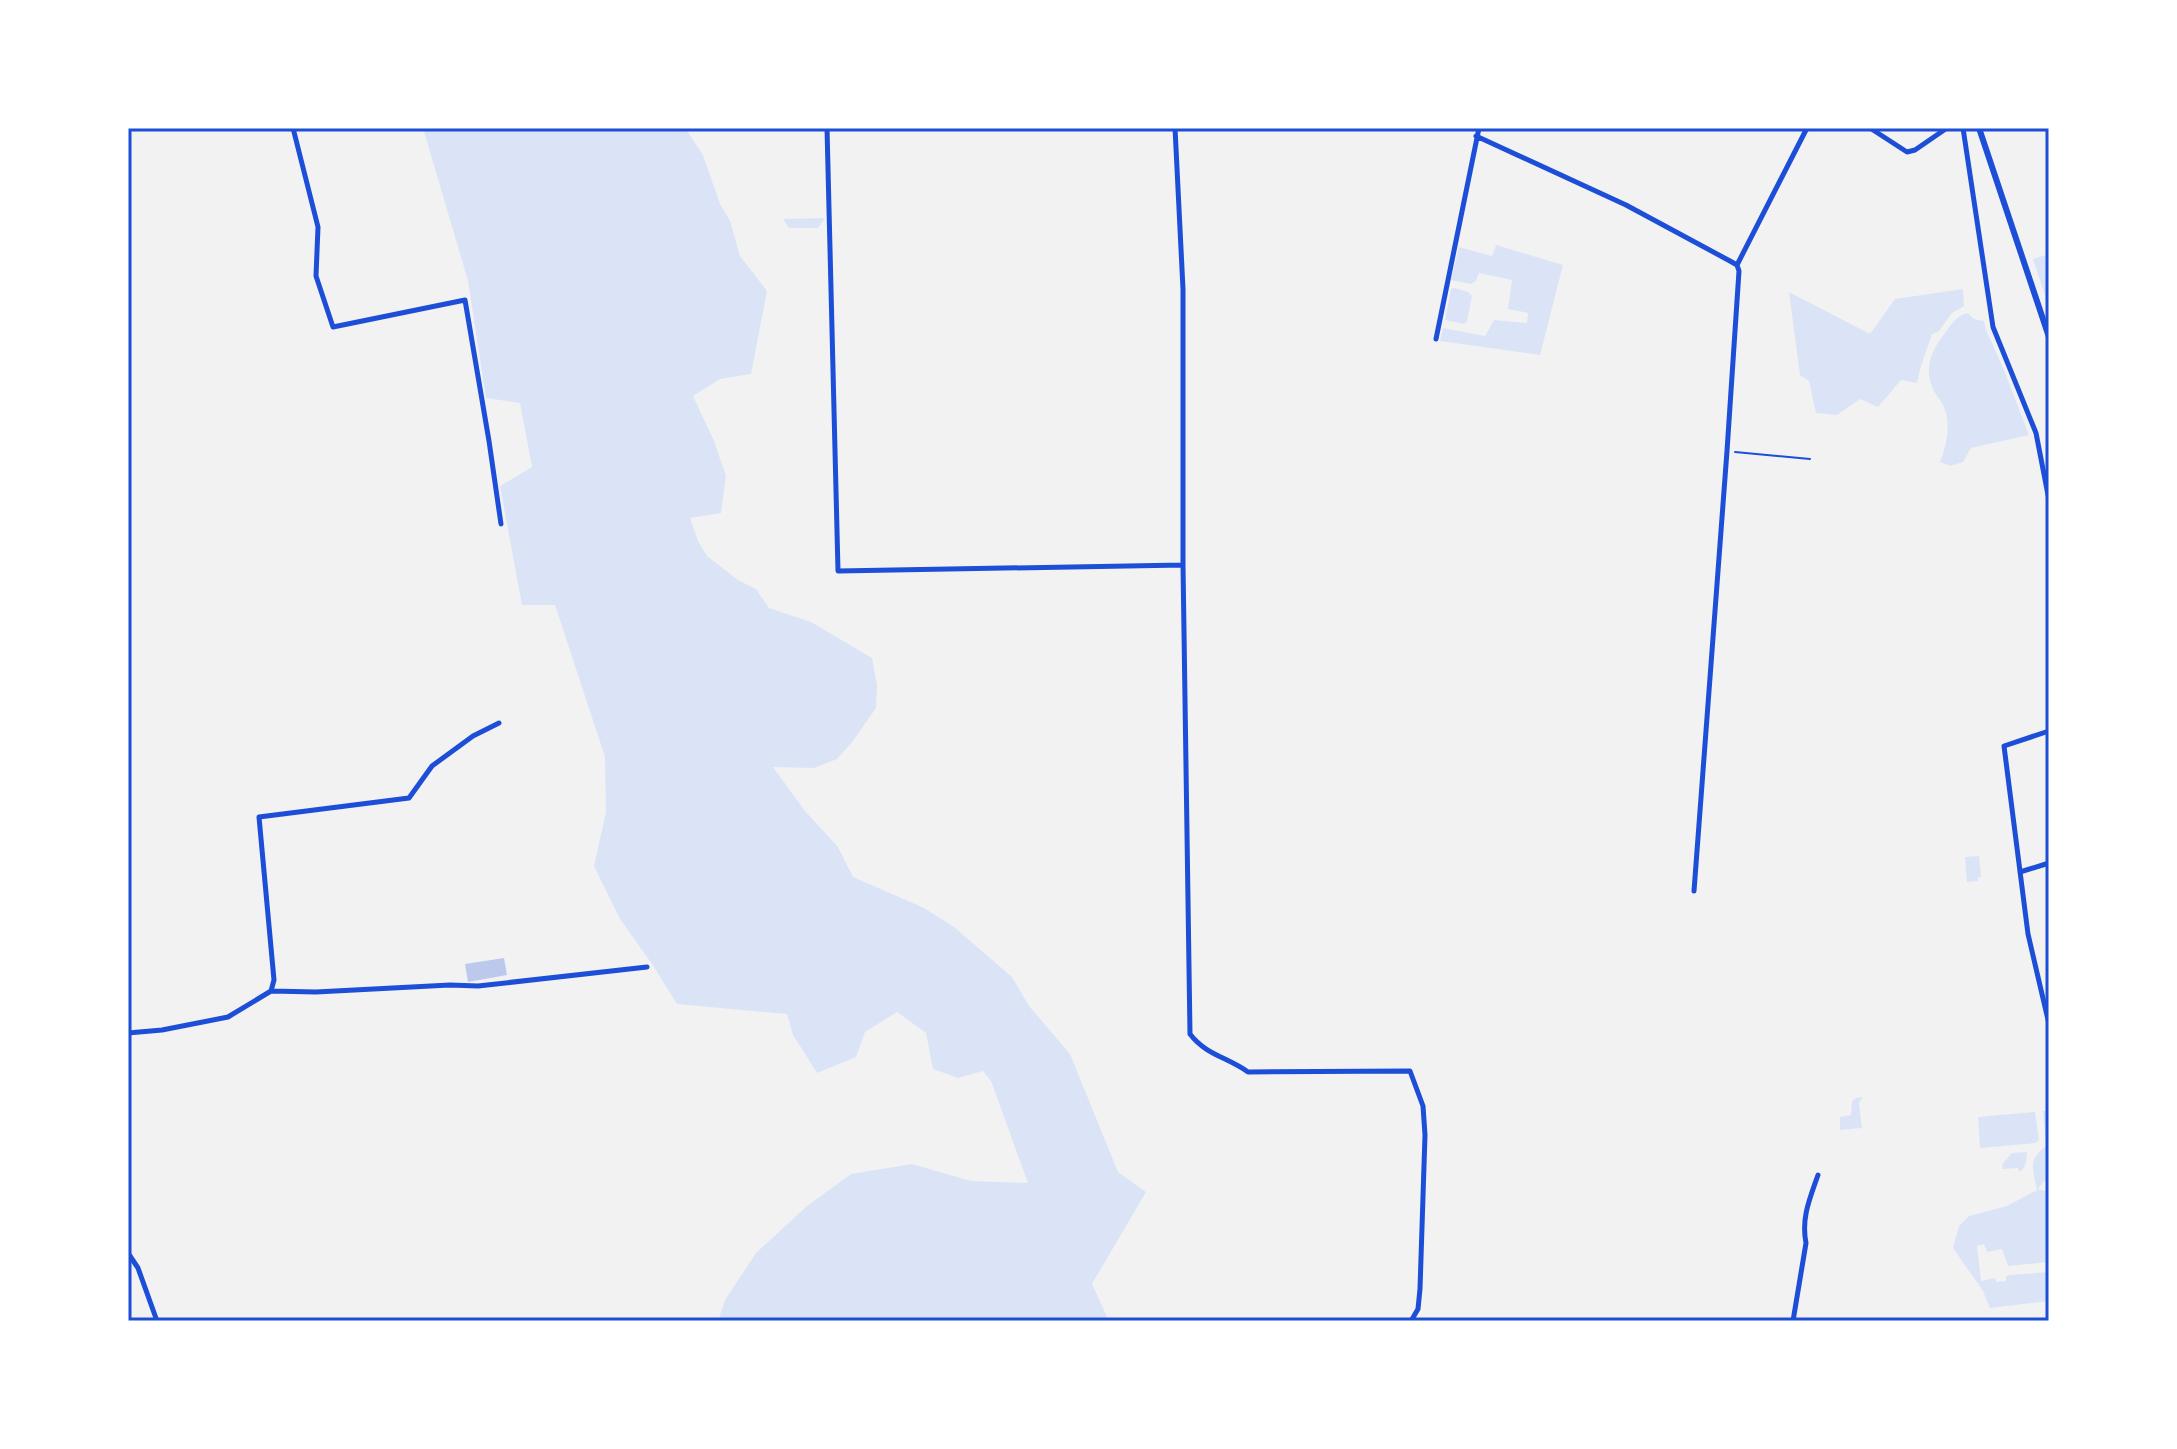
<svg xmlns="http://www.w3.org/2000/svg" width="2177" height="1449" font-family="'Sofia Sans Condensed',sans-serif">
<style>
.green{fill:#dbe4f7}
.building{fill:#bdc9ec}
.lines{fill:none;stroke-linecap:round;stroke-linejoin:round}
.path{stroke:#1d4ed8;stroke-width:2}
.minor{stroke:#1d4ed8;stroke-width:5}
.tertiary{stroke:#1d4ed8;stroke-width:6}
.neatline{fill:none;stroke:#1d4ed8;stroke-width:3}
</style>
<rect width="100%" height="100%" fill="#f2f2f2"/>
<path class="green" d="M 423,128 L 685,128 L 703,155 L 720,204 L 730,221 L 740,256 L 767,291 L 751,374 L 720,379 L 693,396 L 714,441 L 726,476 L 721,513 L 690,518 L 698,541 L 707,556 L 738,580 L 756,589 L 769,608 L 811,622 L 872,658 L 877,685 L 876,708 L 853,741 L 837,759 L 814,768 L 773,767 L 805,811 L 838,847 L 853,877 L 924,908 L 954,927 L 1012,977 L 1029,1006 L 1070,1054 L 1118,1172 L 1146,1192 L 1092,1284 L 1109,1321 L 718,1321 L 725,1300 L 756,1253 L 807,1206 L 851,1174 L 912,1164 L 971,1181 L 1028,1183 L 991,1081 L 983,1071 L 958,1078 L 933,1069 L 926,1033 L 897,1012 L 865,1032 L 856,1057 L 817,1073 L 793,1035 L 787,1014 L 677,1004 L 652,964 L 620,919 L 594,866 L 606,812 L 605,757 L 555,605 L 522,605 L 500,486 L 532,467 L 520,403 L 486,398 L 468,281 Z
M 825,218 L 818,228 L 789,228 L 783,219 Z
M 1496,245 L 1563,265 L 1540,355 L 1440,341 L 1443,328 L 1485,336 L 1494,320 L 1527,323 L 1528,313 L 1508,309 L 1512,280 L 1479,273 L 1476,281 L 1471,284 L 1451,280 L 1459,247 L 1492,256 Z
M 2049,254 L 2049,307 L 2033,259 Z
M 1454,288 L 1468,292 L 1472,296 L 1467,321 L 1464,324 L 1445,320 L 1451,289 Z
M 1963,289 L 1964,306 L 1952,313 L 1939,331 L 1932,334 L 1920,369 L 1917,383 L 1901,380 L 1878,407 L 1860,399 L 1837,415 L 1816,413 L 1809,381 L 1800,375 L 1789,292 L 1870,334 L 1895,299 Z
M 1968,313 L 1974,319 L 1984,321 L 1986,330 L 2004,370 L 2029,435 L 1971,448 L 1963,462 L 1950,466 L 1940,462 C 1946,446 1950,430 1946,413 C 1944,403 1938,399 1934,391 C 1923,369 1931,351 1945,333 C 1951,324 1958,315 1968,313 Z
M 1979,856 L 1981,877 L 1978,877 L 1978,881 L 1967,882 L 1965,857 Z
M 1863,1097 L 1859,1103 L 1862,1128 L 1840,1130 L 1840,1117 L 1851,1115 L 1852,1101 L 1856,1098 Z
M 2043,1111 L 2049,1111 L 2049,1175 L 2038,1189 L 2049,1192 L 2049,1262 L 2008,1266 L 2002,1249 L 1987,1252 L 1984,1244 L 1977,1246 L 1981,1281 L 1995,1278 L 1996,1282 L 2006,1281 L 2006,1277 L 2009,1275 L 2049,1272 L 2049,1301 L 1990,1308 L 1983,1291 L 1953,1248 L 1959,1226 L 1969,1216 L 2007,1206 L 2037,1190 C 2033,1168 2027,1161 2046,1146 Z
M 2035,1112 L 2039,1140 L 2036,1143 L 1980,1148 L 1978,1117 Z
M 2027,1152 C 2026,1160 2027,1168 2019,1172 L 2018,1168 L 2002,1169 L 2003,1163 L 2012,1153 Z"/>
<path class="building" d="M 504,958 L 507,975 L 468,982 L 465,964 Z"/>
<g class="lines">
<path class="path" d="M 1735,452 L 1810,459"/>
<path class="minor" d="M 293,128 L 318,227 L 316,276 L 333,327 L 465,300 L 489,441 L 501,524
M 827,128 L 838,571 L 1183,565
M 1175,128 L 1183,289 L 1183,565 L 1190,1034 C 1206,1055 1227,1057 1248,1072 L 1410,1071 L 1423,1106 L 1425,1135 L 1420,1289 L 1418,1309 L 1411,1321
M 1870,128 L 1907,152 L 1915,150 L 1947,128
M 1963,128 L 1993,327 L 2036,433 L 2049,500
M 1476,136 L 1626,205 L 1730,261 L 1737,265 L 1739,271 L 1727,451 L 1694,891
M 1737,265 L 1807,128
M 1436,339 L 1479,128
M 2049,731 L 2004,746 L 2028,934 L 2049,1024
M 2020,872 L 2049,863
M 271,991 L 316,992 L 450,985 L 478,986 L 647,967
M 128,1033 L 162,1030 L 228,1017 L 271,991 L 274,980 L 259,817 L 409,798 L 432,766 L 473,736 L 499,723
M 128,1253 L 138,1268 L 157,1321
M 1793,1321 L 1806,1243 C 1801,1218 1810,1198 1818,1175"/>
<path class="tertiary" d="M 1979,128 L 2049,337"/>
</g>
<rect width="2177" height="1449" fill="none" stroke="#ffffff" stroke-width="260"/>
<rect x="130" y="130" width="1917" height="1189" class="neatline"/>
</svg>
